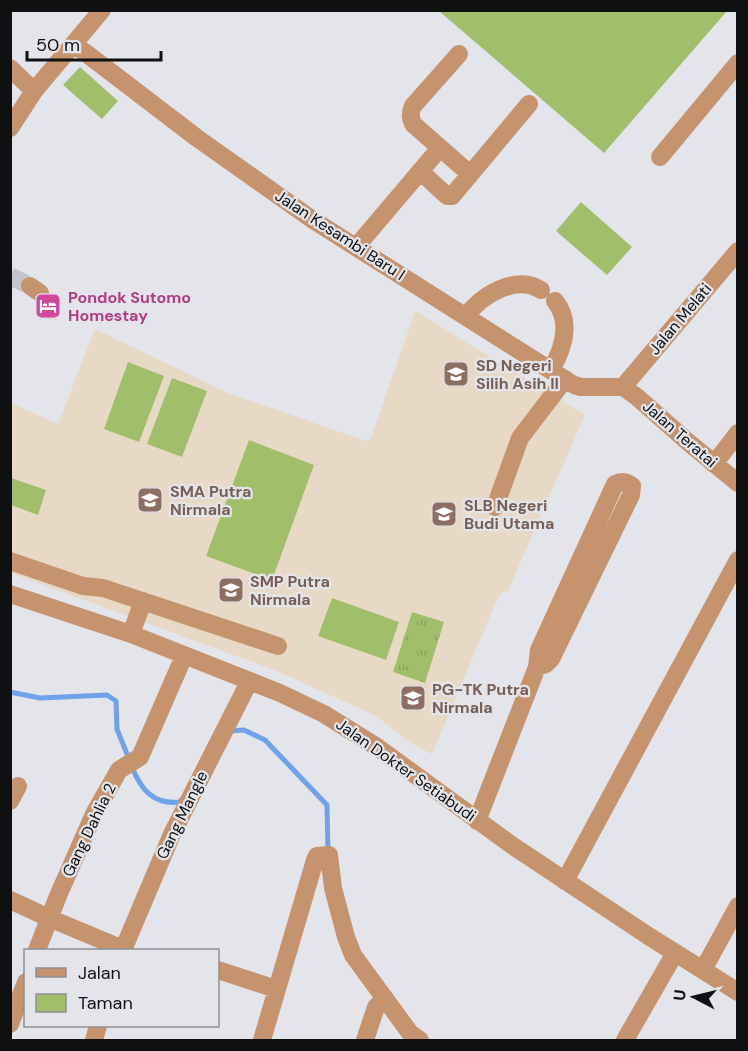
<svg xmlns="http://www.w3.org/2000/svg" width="748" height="1051" font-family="'DM Sans',sans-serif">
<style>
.education{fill:#e8d9c6}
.green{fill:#a1bf6b}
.park{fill:url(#park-tufts)}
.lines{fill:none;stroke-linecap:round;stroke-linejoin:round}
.stream{stroke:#6fa2e8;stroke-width:5}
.minor-tunnel{stroke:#c4c4ca;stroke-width:18;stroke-dasharray:18 9;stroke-linecap:butt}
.minor{stroke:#c5936d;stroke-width:18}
.labels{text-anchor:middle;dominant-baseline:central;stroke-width:4.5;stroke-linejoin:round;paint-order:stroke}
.street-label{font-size:16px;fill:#0f1012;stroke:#e4e4eb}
.hotel-label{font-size:16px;font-weight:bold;fill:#b23c85;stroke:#e4e4eb;text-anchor:start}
.education-label{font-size:16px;font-weight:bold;fill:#785e54;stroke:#e4e4eb;text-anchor:start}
</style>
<defs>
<pattern id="park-tufts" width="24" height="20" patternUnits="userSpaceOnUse" patternTransform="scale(1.5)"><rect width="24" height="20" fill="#a1bf6b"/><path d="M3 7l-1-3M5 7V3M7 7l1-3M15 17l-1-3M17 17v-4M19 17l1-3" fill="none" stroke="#89a35c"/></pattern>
</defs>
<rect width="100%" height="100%" fill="#e4e4eb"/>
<path class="education" d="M 415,311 L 585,415 L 507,593 L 502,591 L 493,609 L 432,754 L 409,742 L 376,716 L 277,671 L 11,573 L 11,403 L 58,424 L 95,329 L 228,393 L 367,441 L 371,438 Z"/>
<path class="green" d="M 439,11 L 727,11 L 604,153 Z
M 80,67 L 118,101 L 102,119 L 63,85 Z
M 581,202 L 632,247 L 607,275 L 556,231 Z
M 128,362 L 164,376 L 139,442 L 104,429 Z
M 172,378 L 207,391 L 182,457 L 147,444 Z
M 249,440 L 314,465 L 272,580 L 206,556 Z
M 11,478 L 46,490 L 38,515 L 11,505 Z
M 332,598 L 399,622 L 386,660 L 318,636 Z"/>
<path class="park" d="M 412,612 L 444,622 L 425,683 L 393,672 Z"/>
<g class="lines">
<path class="stream" d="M 10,692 L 40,698 L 107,695 L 116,701 L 117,729 L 129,759
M 228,731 L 244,730 L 265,740 L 327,805 L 328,853
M 132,767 C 141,790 154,805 180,802 L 181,800"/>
<path class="minor-tunnel" d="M 10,276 L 30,286"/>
<path class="minor" d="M 74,44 L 197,138 L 313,220 L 574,385 L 581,387 L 623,387
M 459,54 L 413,106 C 410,113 410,117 413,124 L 470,174
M 10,68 L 34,91
M 10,128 L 34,91 L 102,10
M 660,157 L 738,63
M 420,171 L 447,196 L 452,196 L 529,104
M 356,247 L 440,148
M 30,286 L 40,293
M 466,317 C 480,295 517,274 541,290
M 551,370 C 563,349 572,322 555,301
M 623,387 L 738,251
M 623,387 L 637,397 L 688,442 L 738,483
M 714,464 L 738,433
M 495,507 L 520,438 L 565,379
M 10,561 L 83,586 L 103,588 L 278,646
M 10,594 L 131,634 L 280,693 L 324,714 L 377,747 L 513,846 L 650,937 L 738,992
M 131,634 L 143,601
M 10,801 L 18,786
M 477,821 L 537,667 L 539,650 L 615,484 C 621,481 626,481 632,486 L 631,495 L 551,659 L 546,664 L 537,667
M 565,881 L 738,560
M 10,900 L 49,918 L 123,949
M 37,950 L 58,896 L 94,814 L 119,770 L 140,757 L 184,656
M 123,950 L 172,834 L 249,682
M 218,970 L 276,989
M 703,970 L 738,906
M 10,1024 L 26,982
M 94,1040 L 98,1026
M 262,1040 L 315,860 L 317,856 L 329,855 L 333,888 L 346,937 L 353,955 L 410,1033 L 420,1040
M 365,1040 L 376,1007 L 385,998
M 625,1040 L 675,953"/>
</g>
<defs>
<g id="hotel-square" transform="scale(1.35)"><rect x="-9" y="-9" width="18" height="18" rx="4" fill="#d1479c" stroke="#e4e4eb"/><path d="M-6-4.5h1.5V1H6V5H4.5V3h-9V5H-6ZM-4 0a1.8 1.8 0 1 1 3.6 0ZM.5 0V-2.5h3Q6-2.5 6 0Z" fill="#fff"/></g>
<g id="school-square" transform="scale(1.35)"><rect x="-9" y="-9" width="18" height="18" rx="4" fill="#8d6e63" stroke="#e4e4eb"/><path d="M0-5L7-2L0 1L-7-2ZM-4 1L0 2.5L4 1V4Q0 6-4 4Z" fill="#fff"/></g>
</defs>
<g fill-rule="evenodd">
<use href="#hotel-square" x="48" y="306"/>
<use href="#school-square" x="456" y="374"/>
<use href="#school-square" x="150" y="500"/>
<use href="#school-square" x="444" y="514"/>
<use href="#school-square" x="231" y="590"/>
<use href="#school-square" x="413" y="698"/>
</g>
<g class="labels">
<g class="street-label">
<text transform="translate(340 235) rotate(33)">Jalan Kesambi Baru I</text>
<text transform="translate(680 319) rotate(-50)">Jalan Melati</text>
<text transform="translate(680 434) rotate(41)">Jalan Teratai</text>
<text transform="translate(406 770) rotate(35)">Jalan Dokter Setiabudi</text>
<text transform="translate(182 815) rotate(-64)">Gang Mangle</text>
<text transform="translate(89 830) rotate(-64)">Gang Dahlia 2</text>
</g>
<g class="hotel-label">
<text x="68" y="297">Pondok Sutomo<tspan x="68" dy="18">Homestay</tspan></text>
</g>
<g class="education-label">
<text x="476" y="365">SD Negeri<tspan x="476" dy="18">Silih Asih II</tspan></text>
<text x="170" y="491">SMA Putra<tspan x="170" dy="18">Nirmala</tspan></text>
<text x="464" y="505">SLB Negeri<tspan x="464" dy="18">Budi Utama</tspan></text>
<text x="250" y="581">SMP Putra<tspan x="250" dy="18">Nirmala</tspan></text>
<text x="432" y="689">PG-TK Putra<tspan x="432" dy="18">Nirmala</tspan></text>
</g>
</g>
<rect width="748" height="1051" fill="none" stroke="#0f1012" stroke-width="24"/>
<rect x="24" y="949" width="195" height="78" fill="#e4e4eb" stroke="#8f8f94" stroke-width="1.5"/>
<rect x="36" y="968" width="30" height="9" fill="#c5936d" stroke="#8f8f94" stroke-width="1.5"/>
<text x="78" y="979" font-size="18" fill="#0f1012">Jalan</text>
<rect x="36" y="994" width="30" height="18" fill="#a1bf6b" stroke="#8f8f94" stroke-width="1.5"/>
<text x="78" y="1009" font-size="18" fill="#0f1012">Taman</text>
<g transform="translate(694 997) rotate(277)" stroke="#e4e4eb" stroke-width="4.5" paint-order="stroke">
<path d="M0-4.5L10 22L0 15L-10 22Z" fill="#0f1012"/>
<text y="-9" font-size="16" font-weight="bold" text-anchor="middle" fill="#0f1012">U</text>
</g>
<path d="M27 51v9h134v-9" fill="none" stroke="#0f1012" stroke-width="3"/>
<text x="36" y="51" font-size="18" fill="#0f1012" stroke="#e4e4eb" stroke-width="4.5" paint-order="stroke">50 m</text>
</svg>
